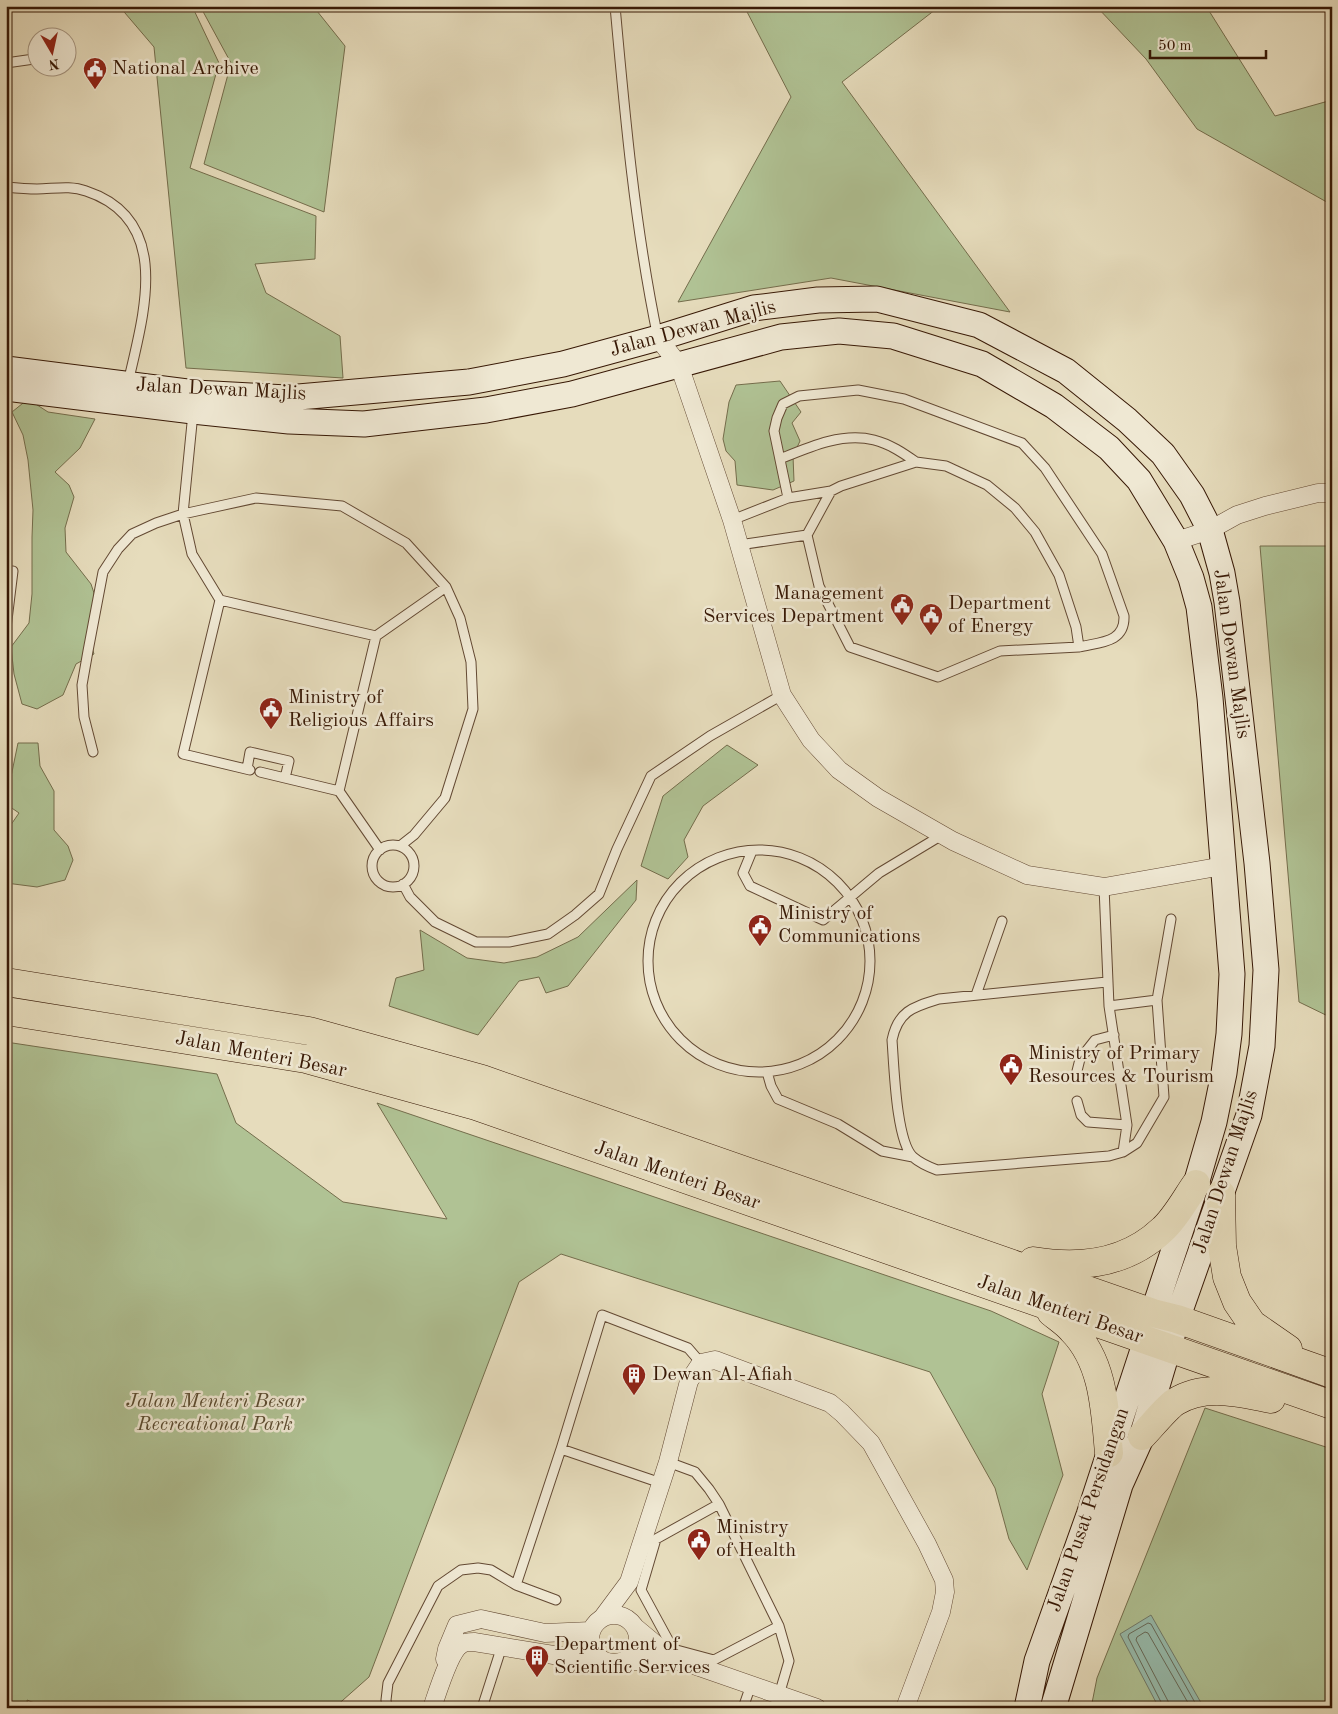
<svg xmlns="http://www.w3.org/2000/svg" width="1338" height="1714" font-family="'Old Standard TT',serif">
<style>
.green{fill:#b0c294;stroke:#746d4c}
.water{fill:#97bcad;stroke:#717a6a}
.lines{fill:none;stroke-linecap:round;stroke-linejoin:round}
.shore{stroke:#676a59;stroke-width:1}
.lane-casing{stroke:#634933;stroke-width:11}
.street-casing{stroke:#634933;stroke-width:19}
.secondary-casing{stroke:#371805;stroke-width:27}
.primary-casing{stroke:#371805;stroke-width:29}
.lane{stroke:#efe8d3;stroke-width:9}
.street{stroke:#efe8d3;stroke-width:18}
.secondary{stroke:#efe8d3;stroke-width:25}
.primary{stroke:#e6dcbc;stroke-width:28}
.labels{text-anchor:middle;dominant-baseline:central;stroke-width:5;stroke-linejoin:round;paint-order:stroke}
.poi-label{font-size:20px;fill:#371805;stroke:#efe8d3;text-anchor:start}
.street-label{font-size:20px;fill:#371805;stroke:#efe8d3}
.park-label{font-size:20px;font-style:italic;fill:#5b4b30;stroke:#efe8d3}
</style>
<rect width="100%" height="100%" fill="#e6dcbc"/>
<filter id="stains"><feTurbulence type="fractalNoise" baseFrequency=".004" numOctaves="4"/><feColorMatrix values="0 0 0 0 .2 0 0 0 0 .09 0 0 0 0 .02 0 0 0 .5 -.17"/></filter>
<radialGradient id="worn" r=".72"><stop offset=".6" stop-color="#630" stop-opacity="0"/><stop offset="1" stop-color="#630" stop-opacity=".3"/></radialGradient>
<path class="green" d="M 119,6 L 192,6 L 219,63 L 190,168 L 316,216 L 315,259 L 255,264 L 266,293 L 340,336 L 343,378 L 186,368 L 154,47 Z
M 200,6 L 313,6 L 345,46 L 324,212 L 204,164 L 231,63 Z
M 744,6 L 940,6 L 842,82 L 1010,312 L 831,278 L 678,302 L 791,97 Z
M 1096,6 L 1206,6 L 1275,116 L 1332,100 L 1332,205 L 1197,129 L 1146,59 Z
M 780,381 L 801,412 L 792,423 L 800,441 L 793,456 L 794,481 L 773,490 L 737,485 L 735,461 L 726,451 L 723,439 L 729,402 L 736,385 Z
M 28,399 L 48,412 L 95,419 L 80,448 L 55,472 L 69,485 L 74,497 L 65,528 L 66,552 L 91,584 L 94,593 L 90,641 L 94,654 L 76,664 L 63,695 L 37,709 L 22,704 L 14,674 L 11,647 L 29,623 L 32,594 L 32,537 L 33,510 L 28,460 L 23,435 L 12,412 Z
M 1260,546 L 1332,546 L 1332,1018 L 1299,1002 Z
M 18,743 L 38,743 L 40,766 L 54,791 L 54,830 L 68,846 L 73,860 L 65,880 L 37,887 L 6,883 L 6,832 L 19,813 L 6,804 L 6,801 Z
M 727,745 L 758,765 L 703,806 L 684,840 L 688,857 L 668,879 L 641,866 L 663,796 Z
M 637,880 L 636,900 L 568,986 L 546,993 L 539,977 L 519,981 L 478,1035 L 389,1006 L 396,978 L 424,970 L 420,930 L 467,958 L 504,963 L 537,957 L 578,937 Z
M 6,1042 L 217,1074 L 236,1123 L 343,1202 L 447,1219 L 377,1103 L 991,1311 L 1059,1342 L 1042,1394 L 1063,1475 L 1027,1570 L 1009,1539 L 995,1488 L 930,1372 L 561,1254 L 519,1282 L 369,1677 L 334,1708 L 47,1708 L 27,1700 L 28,1708 L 6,1708 Z
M 1205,1408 L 1332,1449 L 1332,1708 L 1091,1708 L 1097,1678 Z"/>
<path class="water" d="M 1151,1615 L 1204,1708 L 1159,1708 L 1120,1634 Z"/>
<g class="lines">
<path class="shore" d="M 1163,1708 L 1162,1704 L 1128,1637 L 1129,1634 L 1148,1623 L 1151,1624 L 1198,1708
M 1169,1708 L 1168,1701 L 1136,1640 L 1137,1637 L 1145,1632 L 1148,1633 L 1191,1708"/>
<g class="lane-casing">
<path id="lane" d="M 615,6 C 625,117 635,228 658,338
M 6,63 L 34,59
M 6,187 C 16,188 27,189 37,189 C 53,189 70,185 86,191 C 174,220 143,316 128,383
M 193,413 L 183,514 L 192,554 L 220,600
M 780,459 C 809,447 842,432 874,440 C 890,444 903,453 916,462
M 788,498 L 774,431 L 777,418 L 783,404 L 799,396 L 858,390 L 904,399 L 1022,443 L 1045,468 L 1102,554 L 1124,616 C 1125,643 1100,642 1079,647
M 732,520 L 788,498 L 831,491 L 841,486 L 916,462 L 946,466 L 987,485 L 1015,508 L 1035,532 L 1059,575 L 1076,627 L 1079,647 L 1000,651 L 938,677 L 850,647 L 819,586 L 807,535 L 831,491
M 739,545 L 807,535
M 6,571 L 13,571 L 6,628
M 376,636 L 446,587
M 93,752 L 84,717 L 82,685 L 88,651 L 103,572 L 118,549 L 132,534 L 156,523 L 183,514 L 256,498 L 342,506 L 406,543 L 446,587 L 460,618 L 471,662 L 473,709 L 445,798 L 414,835 L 400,846
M 247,769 L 250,752 L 289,761 L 285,778
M 250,770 L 183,754 L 220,600 L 376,636 L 339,791 L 260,772
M 339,791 L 380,850
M372 866a21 21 0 1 1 42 0a21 21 0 1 1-42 0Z
M648 961a111 111 0 1 1 222 0a111 111 0 1 1-222 0Z
M 752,851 L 743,873 L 750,886 L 823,920 L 879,873 L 942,835
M 403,884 L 410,897 L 435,922 L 476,942 L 509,942 L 548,934 L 575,915 L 599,894 L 617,849 L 651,776 L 710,736 L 782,695
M 1104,887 L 1109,1006 L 1127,1125 L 1123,1152 L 1109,1156 L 937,1170 C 929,1167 920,1163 913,1157 C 896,1141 894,1065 892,1040 C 898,1011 913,1007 939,999 L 1107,982
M 976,995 L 1002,921
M 1157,1000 L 1171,919
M 1109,1006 L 1157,1000 L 1164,1097 L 1137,1143 L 1123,1152
M 1077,1071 L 1080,1059 L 1095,1040 L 1114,1035
M 767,1072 L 771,1086 L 778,1099 L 838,1124 L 882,1151 L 913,1157
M 1077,1101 L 1081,1115 L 1088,1122 L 1127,1125
M 561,1449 L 602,1315 L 688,1348 L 701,1363
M 668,1462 L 695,1472 L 709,1489 L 719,1504 L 779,1626 L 789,1661 L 779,1695
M 719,1504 L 656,1539 L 641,1590 L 673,1649 L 714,1660 L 779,1626
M 556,1600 L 516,1585 L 561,1449 L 661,1483
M 387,1708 L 386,1700 L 388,1683 L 438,1586 L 461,1570 L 478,1568 L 491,1570 L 516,1585
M 482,1708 L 502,1646
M 743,1708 L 751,1685"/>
</g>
<g class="street-casing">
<path id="street" d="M 658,338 L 679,365 L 732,520 L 782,695 L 811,740 L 839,770 L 878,798 L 953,841 L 1027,875 L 1104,887 L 1223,866
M 1176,541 L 1210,530 L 1237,515 L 1265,506 L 1318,493 L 1332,493
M590 1639a24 24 0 1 1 48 0a24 24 0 1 1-48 0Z
M 603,1617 L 629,1582 L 668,1462 L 689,1381 L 701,1363 L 715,1360 L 830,1403 L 842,1413 L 871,1443 L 927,1544 L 944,1580 L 945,1592 L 941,1612 L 905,1708
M 636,1628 L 660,1648 L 682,1661 L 817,1708
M 445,1659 L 447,1649 L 457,1625 L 481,1619 L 545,1633 L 591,1631
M 625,1661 L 682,1661
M 432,1708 C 437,1694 450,1650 462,1644 C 465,1642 470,1642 474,1642 L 572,1658 L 598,1657"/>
</g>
<g class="secondary-casing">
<path id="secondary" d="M 6,369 L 195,393 L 287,398 L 469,382 L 563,364 L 658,338 L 754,308 L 818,300 L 877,299 L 979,325 L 1066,371 L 1127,420 L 1163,454 L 1192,495 L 1210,530 L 1222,573 L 1227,602 L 1257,863 L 1266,970 L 1262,1046 L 1249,1115 L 1177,1319 L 1142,1436 L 1120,1485 L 1053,1708
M 6,388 L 193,411 L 289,421 L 364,424 L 486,410 L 572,394 L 781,337 L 839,331 L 893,336 L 982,364 L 1054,406 L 1109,448 L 1139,480 L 1176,541 L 1191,578 L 1199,607 L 1210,698 L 1232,974 L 1229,1034 L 1224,1073 L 1214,1122 L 1196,1184 L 1153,1313 L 1146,1341 L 1089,1515 L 1037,1661 L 1027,1708"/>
</g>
<g class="primary-casing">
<path id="primary" d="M 6,982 L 309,1031 L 482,1079 L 1153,1313 L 1177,1319 L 1332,1374
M 6,1011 L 306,1059 L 476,1106 L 1332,1405
M 1221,1194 L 1222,1246 L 1227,1277 L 1237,1302 L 1252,1324 L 1288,1349
M 1033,1261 C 1080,1269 1126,1264 1162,1230 C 1175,1219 1186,1198 1196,1184
M 1051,1312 C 1058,1318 1066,1323 1072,1330 C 1104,1362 1105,1411 1109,1453
M 1142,1436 C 1151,1427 1165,1409 1175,1402 C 1205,1383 1240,1393 1271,1399"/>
</g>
<use href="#lane" class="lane"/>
<use href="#street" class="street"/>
<use href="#secondary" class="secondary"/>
<use href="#primary" class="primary"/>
</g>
<defs>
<g id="civic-pin" transform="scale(1.25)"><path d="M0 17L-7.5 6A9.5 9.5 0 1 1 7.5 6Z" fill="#8f2418" stroke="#efe8d3"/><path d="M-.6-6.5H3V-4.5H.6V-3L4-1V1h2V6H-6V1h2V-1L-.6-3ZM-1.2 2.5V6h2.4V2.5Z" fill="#fff"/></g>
<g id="building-pin" transform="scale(1.25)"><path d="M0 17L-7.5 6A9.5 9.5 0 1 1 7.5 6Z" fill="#8f2418" stroke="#efe8d3"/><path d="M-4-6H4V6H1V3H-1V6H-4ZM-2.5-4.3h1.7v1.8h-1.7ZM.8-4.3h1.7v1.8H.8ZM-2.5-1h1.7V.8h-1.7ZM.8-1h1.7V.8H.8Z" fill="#fff"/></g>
</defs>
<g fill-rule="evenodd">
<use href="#civic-pin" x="95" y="69"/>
<use href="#civic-pin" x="902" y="605"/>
<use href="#civic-pin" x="931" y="615"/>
<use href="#civic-pin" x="271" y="709"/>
<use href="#civic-pin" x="760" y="926"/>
<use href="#civic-pin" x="1011" y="1065"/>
<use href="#building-pin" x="634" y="1375"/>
<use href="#civic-pin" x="699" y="1540"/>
<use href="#building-pin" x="537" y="1657"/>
</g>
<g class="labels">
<g class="poi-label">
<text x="112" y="69">National Archive</text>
<text x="884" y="594" text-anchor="end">Management<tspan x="884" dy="23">Services Department</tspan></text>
<text x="948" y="604">Department<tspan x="948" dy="23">of Energy</tspan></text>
<text x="288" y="698">Ministry of<tspan x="288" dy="23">Religious Affairs</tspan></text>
<text x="778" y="914">Ministry of<tspan x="778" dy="23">Communications</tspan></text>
<text x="1028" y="1054">Ministry of Primary<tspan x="1028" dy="23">Resources &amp; Tourism</tspan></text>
<text x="652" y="1375">Dewan Al-Afiah</text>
<text x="716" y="1528">Ministry<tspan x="716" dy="23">of Health</tspan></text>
<text x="554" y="1645">Department of<tspan x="554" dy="23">Scientific Services</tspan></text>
</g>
<g class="street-label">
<text transform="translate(693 329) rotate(-15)">Jalan Dewan Majlis</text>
<text transform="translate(221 390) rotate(3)">Jalan Dewan Majlis</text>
<text transform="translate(1231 654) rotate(82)">Jalan Dewan Majlis</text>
<text transform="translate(261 1055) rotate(11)">Jalan Menteri Besar</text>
<text transform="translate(1226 1172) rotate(-72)">Jalan Dewan Majlis</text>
<text transform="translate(677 1176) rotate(19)">Jalan Menteri Besar</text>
<text transform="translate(1060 1310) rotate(19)">Jalan Menteri Besar</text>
<text transform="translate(1089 1510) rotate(-71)">Jalan Pusat Persidangan</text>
</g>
<g class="park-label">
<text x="215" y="1402">Jalan Menteri Besar<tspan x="215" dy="23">Recreational Park</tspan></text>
</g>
</g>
<rect width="1338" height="1714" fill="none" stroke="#e6dcbc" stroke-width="25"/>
<rect x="8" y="8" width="1323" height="1699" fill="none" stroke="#371805" stroke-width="2.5"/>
<rect x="12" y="12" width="1313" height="1689" fill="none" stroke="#371805"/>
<g transform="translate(52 52) rotate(171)"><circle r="24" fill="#efe8d3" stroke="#a59581"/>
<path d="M0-4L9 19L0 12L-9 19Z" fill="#8f2418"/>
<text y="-8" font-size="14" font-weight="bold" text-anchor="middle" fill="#371805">N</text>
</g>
<path d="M1150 50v8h116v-8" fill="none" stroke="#371805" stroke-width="2.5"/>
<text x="1158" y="50" font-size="15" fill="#371805" stroke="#efe8d3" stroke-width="4" paint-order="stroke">50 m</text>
<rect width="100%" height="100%" filter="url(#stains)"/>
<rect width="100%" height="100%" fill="url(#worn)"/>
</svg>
